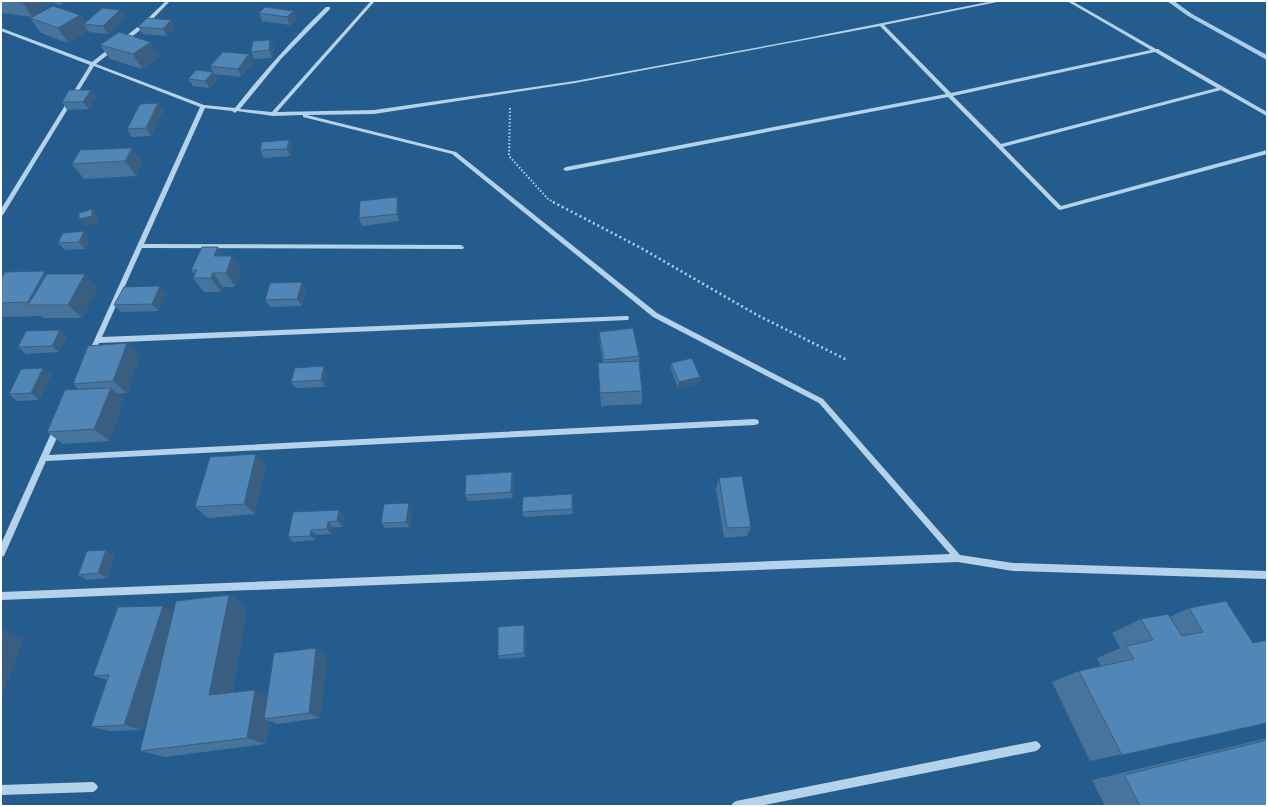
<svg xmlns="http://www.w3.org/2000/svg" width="1268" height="807" font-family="Commissioner,sans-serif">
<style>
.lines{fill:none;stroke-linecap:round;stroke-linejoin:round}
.stream{fill:#a9ceec;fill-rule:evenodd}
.path-far1{stroke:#b5d2eb;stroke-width:2;stroke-dasharray:1.5 2;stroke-linecap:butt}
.path{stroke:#b5d2eb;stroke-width:2.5;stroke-dasharray:2 3;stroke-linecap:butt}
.minor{fill:#b5d2eb;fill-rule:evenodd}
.wall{fill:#46749d}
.shaded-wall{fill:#395e80}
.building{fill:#5187b7;stroke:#395e80}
</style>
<rect width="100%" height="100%" fill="#255c8e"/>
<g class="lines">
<path class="stream" d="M 1167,1 L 1174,1 L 1192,14 L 1267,55 L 1267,60 L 1188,16 Z"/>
<path class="path-far1" d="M 510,108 L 509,156 L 548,199 L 555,203"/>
<path class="path" d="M 553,202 L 641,248 L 757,315 L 847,360"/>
<path class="minor" d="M 166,1 L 170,1 L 148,24 L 125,42 L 121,42 L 121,40 L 144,22 Z
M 371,1 L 375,1 L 277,112 L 374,110 L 575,81 L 792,41 L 993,1 L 1002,1 L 884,25 L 951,93 L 1151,50 L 1067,1 L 1072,1 L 1156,49 L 1159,49 L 1159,50 L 1267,112 L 1267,116 L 1265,115 L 1221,90 L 1003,147 L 1061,206 L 1267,150 L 1267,154 L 1060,210 L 1058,209 L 948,97 L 566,171 L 563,169 L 566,167 L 946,94 L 880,26 L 575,83 L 374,114 L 307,115 L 456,152 L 657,313 L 823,399 L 960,555 L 1013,563 L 1267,571 L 1267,579 L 1013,571 L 958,562 L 1,600 L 1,592 L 950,554 L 819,403 L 653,317 L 452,154 L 303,117 L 303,115 L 273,116 L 237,111 L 235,113 L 232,111 L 205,108 L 144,244 L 461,245 L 464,247 L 463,249 L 142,248 L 102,337 L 626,316 L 628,316 L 629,318 L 628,320 L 99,343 L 93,356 L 89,356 L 88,354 L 200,107 L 94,66 L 3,215 L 1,216 L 1,209 L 90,65 L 1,31 L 1,28 L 92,62 L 111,47 L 115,47 L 115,49 L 96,64 L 204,105 L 235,108 C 263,72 293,39 326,7 L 330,7 L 330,9 L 281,59 L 240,109 L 272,112 ZM 1155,52 L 1217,88 L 1001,144 L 953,96 Z
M 755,419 L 758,420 L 759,422 L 758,424 L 755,425 L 46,461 L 4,556 L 1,557 L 1,544 L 53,429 L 54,427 L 57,426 L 60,427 L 61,429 L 49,455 Z
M 1036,741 L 1039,743 L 1041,746 L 1039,749 L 1036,751 L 760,806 L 731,806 L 733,803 L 736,801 Z
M 93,782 L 96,784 L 98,787 L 96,790 L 93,792 L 1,795 L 1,785 Z"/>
</g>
<path class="wall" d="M 1,1 L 53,1 L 32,17 L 1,13 Z
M 53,1 L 66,1 L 62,5 L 55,4 Z
M 120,10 L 125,17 L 108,34 L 89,32 L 88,30 L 68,43 L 41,33 L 30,18 L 80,15 L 86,23 Z
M 293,11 L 296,19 L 290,25 L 262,21 L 259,13 Z
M 171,20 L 175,27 L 167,36 L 143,34 L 138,27 Z
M 270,40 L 274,47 L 272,58 L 254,59 L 251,52 Z
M 100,45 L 160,57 L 142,69 L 110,59 Z
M 253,62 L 241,77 L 214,74 L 210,66 Z
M 213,72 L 217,80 L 209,88 L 193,86 L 188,79 Z
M 91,90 L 96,97 L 89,109 L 67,110 L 62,102 Z
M 158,103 L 163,111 L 151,136 L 132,137 L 127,129 Z
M 289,140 L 292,147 L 290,156 L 264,158 L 260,150 Z
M 124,148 L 132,148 L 142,163 L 136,176 L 84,179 L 72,164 Z
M 399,204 L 399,221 L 362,226 L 359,218 Z
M 90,239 L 85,249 L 65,250 L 58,243 Z
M 224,256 L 241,270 L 235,287 L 223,287 L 221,292 L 204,292 L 193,278 L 195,275 L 191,270 Z
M 49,274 L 98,288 L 82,318 L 43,318 L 40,316 L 3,317 L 1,316 L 1,279 Z
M 306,289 L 302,306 L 270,307 L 265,300 Z
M 166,293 L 158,311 L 121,312 L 114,305 Z
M 60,330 L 67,336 L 59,352 L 26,354 L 18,347 Z
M 599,332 L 639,356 L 642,391 L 642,404 L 601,406 L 600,393 L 603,363 L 600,346 Z
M 127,343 L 140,356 L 127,393 L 118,394 L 124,400 L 109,441 L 63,444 L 47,432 L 79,390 L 73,384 Z
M 671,363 L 700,377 L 699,384 L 678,388 L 671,369 Z
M 43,368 L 51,375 L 39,400 L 17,401 L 9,394 Z
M 328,373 L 325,387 L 296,388 L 291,382 Z
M 266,465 L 255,514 L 208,518 L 195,507 Z
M 512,472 L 514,477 L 513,498 L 468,501 L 465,495 Z
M 719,478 L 751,527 L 747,536 L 724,538 L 716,489 Z
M 572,494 L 573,500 L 573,514 L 524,517 L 522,512 Z
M 412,509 L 410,527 L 385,528 L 381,523 Z
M 344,515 L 342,527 L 333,527 L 331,534 L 316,535 L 315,540 L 293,542 L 288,537 Z
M 115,555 L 107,578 L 87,580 L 78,575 Z
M 229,595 L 247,607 L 232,693 L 268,696 L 327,655 L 320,718 L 277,724 L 270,721 L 266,744 L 165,757 L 140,751 L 155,689 L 142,730 L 110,731 L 91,727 L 107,680 L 93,676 L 173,611 Z
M 1189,608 L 1267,723 L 1090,761 L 1052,682 L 1079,671 L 1101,666 L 1097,658 L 1120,648 L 1112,633 L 1141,619 L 1170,617 Z
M 525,629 L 526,657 L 500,659 L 498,656 Z
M 1267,738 L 1267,806 L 1105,806 L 1092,780 Z"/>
<path class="shaded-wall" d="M 24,1 L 53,1 L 32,17 L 22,2 Z
M 60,1 L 66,1 L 62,5 Z
M 120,10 L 125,17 L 108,34 L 103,26 Z
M 293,11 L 296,19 L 290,25 L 287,17 Z
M 80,15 L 87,25 L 84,24 L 88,30 L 68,43 L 58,28 Z
M 171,20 L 175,27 L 167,36 L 163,29 Z
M 270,40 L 274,47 L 272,58 L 269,50 Z
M 151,42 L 160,57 L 142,69 L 133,54 Z
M 249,54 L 253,62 L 241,77 L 238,69 Z
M 213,72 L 217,80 L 209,88 L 205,81 Z
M 91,90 L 96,97 L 89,109 L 83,102 Z
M 158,103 L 163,111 L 151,136 L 146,128 Z
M 289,140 L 292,147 L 290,156 L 287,149 Z
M 132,148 L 142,163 L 136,176 L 125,161 Z
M 397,197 L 399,204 L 399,221 L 397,214 Z
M 92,209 L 99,217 L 99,223 L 85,227 L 79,219 Z
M 84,231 L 90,239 L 85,249 L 79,242 Z
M 218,247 L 228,261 L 214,256 Z
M 232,256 L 241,270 L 235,287 L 226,273 Z
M 45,271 L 59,285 L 30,305 L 28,302 Z
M 213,273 L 223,287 L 221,292 L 211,278 Z
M 85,274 L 98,288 L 82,318 L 68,305 Z
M 302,282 L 306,289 L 302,306 L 297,299 Z
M 160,286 L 166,293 L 158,311 L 152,304 Z
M 60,330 L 67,336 L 59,352 L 52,346 Z
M 127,343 L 140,356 L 127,393 L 113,381 Z
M 324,366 L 328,373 L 325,387 L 321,380 Z
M 43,368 L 51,375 L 39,400 L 31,393 Z
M 700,377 L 699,384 L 678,388 L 679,382 Z
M 111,388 L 124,400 L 109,441 L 94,429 Z
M 256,454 L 266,465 L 255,514 L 244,504 Z
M 512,472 L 514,477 L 513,498 L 511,492 Z
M 572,494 L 573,500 L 573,514 L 572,509 Z
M 409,503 L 412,509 L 410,527 L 406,522 Z
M 339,510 L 344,515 L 342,527 L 337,521 Z
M 328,522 L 333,527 L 331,534 L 327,529 Z
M 311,530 L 316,535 L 315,540 L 310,536 Z
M 106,550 L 115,555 L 107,578 L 98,573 Z
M 229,595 L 247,607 L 230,703 L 209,695 Z
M 163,606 L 178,614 L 142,730 L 124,725 Z
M 524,625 L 525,629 L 526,657 L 524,653 Z
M 4,631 L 24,638 L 1,699 L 1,638 Z
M 316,648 L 327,655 L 320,718 L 309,713 Z
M 255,690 L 273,698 L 264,719 L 270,721 L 266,744 L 247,738 Z"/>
<path class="building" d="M 12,1 L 24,1 L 22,2 Z
M 53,6 L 80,15 L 58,28 L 30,18 Z
M 265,7 L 293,11 L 287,17 L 259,13 Z
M 102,8 L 120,10 L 103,26 L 84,24 Z
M 147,18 L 171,20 L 163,29 L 138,27 Z
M 119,32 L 151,42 L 133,54 L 100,45 Z
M 270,40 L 269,50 L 251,52 L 253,41 Z
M 223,52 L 249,54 L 238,69 L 210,66 Z
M 196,70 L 213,72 L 205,81 L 188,79 Z
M 69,90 L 91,90 L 83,102 L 62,102 Z
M 158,103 L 146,128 L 127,129 L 140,104 Z
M 289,140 L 287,149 L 260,150 L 262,142 Z
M 111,148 L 124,148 L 111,149 Z
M 132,148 L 125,161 L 72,164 L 80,150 Z
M 397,197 L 397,214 L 359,218 L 360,201 Z
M 92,209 L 92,216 L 79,219 L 79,213 Z
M 84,231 L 79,242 L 58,243 L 63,233 Z
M 202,247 L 218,247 L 214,256 L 232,256 L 226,273 L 213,273 L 211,278 L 193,278 L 197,270 L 191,270 Z
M 45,271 L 28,302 L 1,303 L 1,279 L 5,272 Z
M 47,274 L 85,274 L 68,305 L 28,305 Z
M 302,282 L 297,299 L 265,300 L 270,283 Z
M 160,286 L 152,304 L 114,305 L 124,287 Z
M 633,328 L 639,356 L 604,360 L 599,332 Z
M 60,330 L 52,346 L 18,347 L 26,331 Z
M 127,343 L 113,381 L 73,384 L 88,346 Z
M 692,358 L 700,377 L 679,382 L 671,363 Z
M 639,361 L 642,391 L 600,393 L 598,363 Z
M 324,366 L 321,380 L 291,382 L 295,368 Z
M 43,368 L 31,393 L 9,394 L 21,369 Z
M 111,388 L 94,429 L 47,432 L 65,390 Z
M 256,454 L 244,504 L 195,507 L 210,457 Z
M 512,472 L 511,492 L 465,495 L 466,475 Z
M 742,476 L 751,527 L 727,528 L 719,478 Z
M 572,494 L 572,509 L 522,512 L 523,497 Z
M 409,503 L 406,522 L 381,523 L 384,504 Z
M 339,510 L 337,521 L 328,522 L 327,529 L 311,530 L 310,536 L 288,537 L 293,512 Z
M 106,550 L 98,573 L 78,575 L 87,551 Z
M 229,595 L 209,695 L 255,690 L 247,738 L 140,751 L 176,601 Z
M 1226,601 L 1253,643 L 1267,640 L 1267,723 L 1122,755 L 1079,671 L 1134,659 L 1126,646 L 1153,640 L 1141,619 L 1168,614 L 1182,636 L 1203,632 L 1189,608 Z
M 163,606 L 124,725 L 91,727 L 109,675 L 93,676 L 118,607 Z
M 524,625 L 524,653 L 498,656 L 498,627 Z
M 1,631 L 4,631 L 1,638 Z
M 316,648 L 309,713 L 264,719 L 274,653 Z
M 1267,740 L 1267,806 L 1140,806 L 1124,775 Z"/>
<rect width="1268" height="807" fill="none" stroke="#ffffff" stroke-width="4"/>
</svg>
